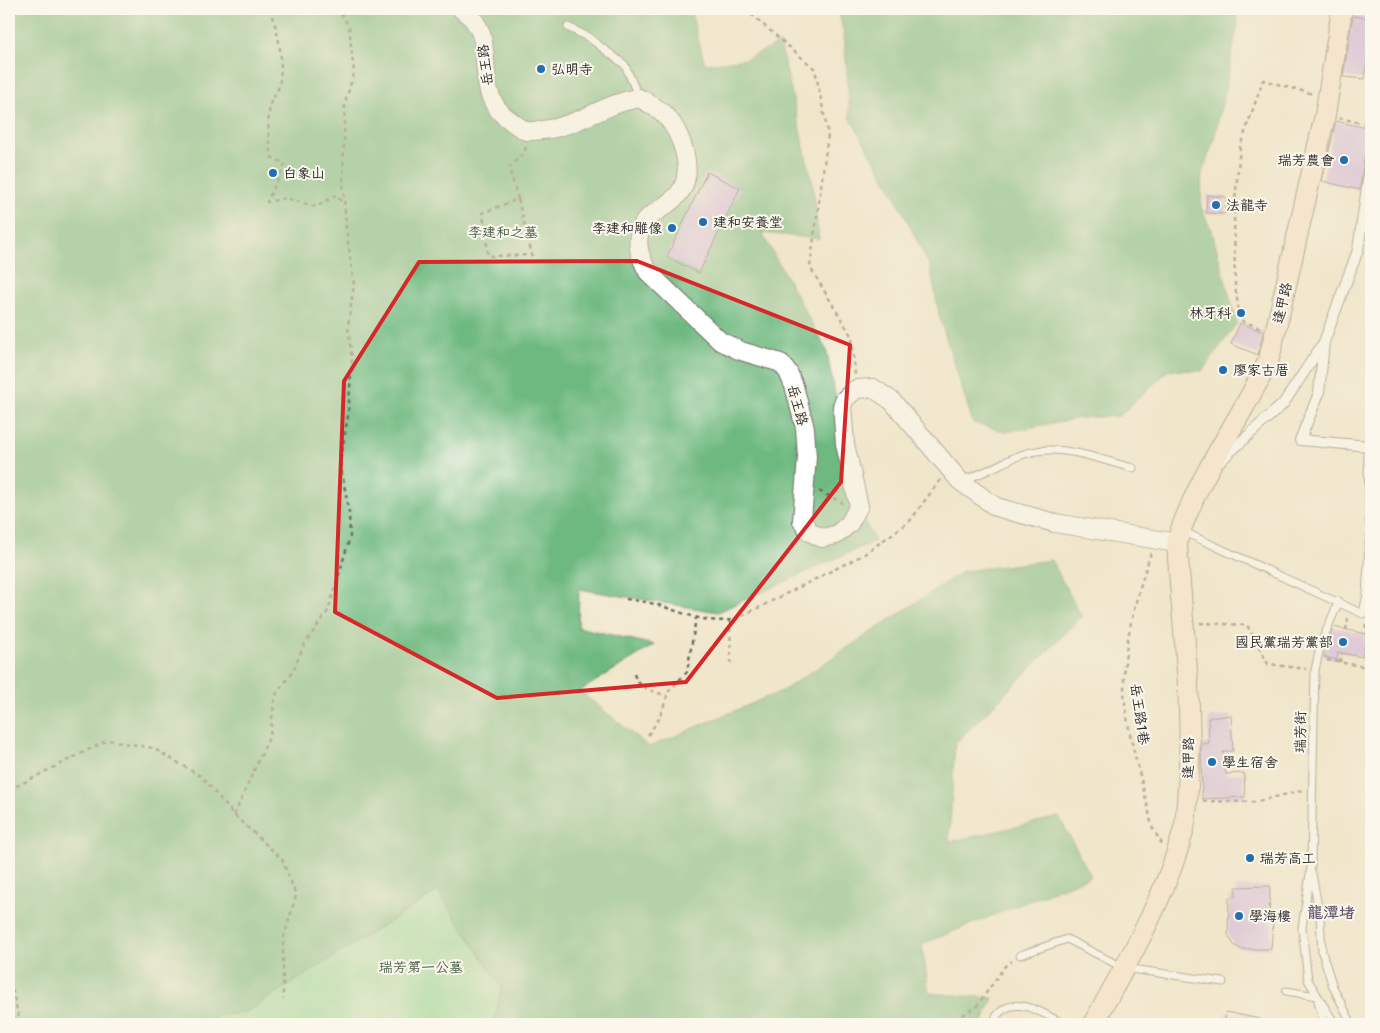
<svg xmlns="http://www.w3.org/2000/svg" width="1380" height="1033" font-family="'Shantell Sans','LXGW WenKai TC',sans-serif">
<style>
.green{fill:#89d998;stroke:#5a8262}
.forest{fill:#6eb980;stroke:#4c7256}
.building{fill:#cbaae5}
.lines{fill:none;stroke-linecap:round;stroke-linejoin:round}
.service-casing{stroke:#706c63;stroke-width:9}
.pedestrian-casing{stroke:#706c63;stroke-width:12}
.tertiary-casing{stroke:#706c63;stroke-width:20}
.secondary-casing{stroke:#706c63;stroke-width:22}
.path{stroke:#706c63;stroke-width:2.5;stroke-dasharray:4 4;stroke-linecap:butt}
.service{stroke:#fff;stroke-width:7}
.pedestrian{stroke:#fff;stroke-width:10}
.tertiary{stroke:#fff;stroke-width:18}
.secondary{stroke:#fde4d0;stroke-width:20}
.marked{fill:none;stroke:#d62828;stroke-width:4;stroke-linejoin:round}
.poi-dot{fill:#1f6fb2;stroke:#fbf7ec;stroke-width:2}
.labels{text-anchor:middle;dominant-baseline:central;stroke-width:4;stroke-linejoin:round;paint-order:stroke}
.street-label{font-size:14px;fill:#2b2b2b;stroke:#fbf7ec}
.poi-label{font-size:14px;fill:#2b2b2b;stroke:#fbf7ec;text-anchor:start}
.park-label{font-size:14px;fill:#475f4c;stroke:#fbf7ec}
.quarter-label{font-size:16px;font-weight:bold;fill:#63576c;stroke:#fbf7ec}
</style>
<rect width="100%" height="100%" fill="#fbf7ec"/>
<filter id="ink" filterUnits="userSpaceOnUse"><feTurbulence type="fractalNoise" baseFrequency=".02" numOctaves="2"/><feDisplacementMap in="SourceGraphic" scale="10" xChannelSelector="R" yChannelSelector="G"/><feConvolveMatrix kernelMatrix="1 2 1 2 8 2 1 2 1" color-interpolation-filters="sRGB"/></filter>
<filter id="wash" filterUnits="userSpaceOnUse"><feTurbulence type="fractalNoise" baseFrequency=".0096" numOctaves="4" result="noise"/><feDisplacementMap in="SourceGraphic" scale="20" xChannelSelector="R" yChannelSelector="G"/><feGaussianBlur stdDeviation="1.12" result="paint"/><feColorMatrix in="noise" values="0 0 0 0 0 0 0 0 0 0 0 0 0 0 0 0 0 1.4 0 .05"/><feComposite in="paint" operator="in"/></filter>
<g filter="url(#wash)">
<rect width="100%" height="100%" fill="#f0e6cb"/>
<path class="green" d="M 438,890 L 502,987 L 494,1024 L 158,1024 L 246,1012 Z"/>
<path class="forest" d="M 9,9 L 690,9 L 705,64 L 746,59 L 780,43 L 813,186 L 819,239 L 762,233 L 826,349 L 836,399 L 844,484 L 875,541 L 718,612 L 579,589 L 578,627 L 654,645 L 580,691 L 649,747 L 784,690 L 963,571 L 1051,560 L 1082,617 L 955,744 L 949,842 L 1059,817 L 1091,876 L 922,944 L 929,993 L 993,998 L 982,1024 L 494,1024 L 502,987 L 438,891 L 246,1012 L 158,1024 L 9,1024 Z
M 838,9 L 1236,9 L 1238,23 L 1225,91 L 1213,143 L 1202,173 L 1201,207 L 1212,232 L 1237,323 L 1202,371 L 1169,370 L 1119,416 L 1080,418 L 1006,432 L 973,423 L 940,319 L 930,267 L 894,194 L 850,118 L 844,34 Z"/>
<g id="blocks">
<path class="building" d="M 1353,16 L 1371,18 L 1365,79 L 1343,77 Z
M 1336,121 L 1371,129 L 1371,140 L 1368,153 L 1364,158 L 1360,190 L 1322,181 Z
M 707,172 L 740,188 L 699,273 L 667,257 Z
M 1207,195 L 1226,197 L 1225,214 L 1206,213 Z
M 1240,323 L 1263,332 L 1258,355 L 1231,344 Z
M 1333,627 L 1367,634 L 1362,657 L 1338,652 L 1337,660 L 1324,657 Z
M 1231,715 L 1233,751 L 1223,752 L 1226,774 L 1244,773 L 1245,797 L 1202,799 L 1201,744 L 1209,743 L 1208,718 Z
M 1270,886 L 1269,923 L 1273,923 L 1271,949 L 1240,949 L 1234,945 L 1228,935 L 1229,897 L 1236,896 L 1236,887 Z
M 1226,1012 L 1260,1019 L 1260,1024 L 1224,1024 Z"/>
</g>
</g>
<g filter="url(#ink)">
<use href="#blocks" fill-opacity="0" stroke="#706c63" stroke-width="1"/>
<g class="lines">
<g class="service-casing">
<path id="service" d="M 568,27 L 588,37 L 625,65 L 639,98
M 962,480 C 988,474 1010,455 1037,451 C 1068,446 1104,461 1133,468
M 1182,531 L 1363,614 L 1368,587
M 1312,874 L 1320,917 L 1322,952 L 1333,987 L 1352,1024
M 1020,955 L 1067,939 L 1124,968 L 1223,982
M 1286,991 L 1317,996
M 1318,1001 L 1324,1024
M 992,1024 C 1008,989 1040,1012 1064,1024
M 1335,1024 L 1308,980 L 1302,928 L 1311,867 L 1315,670 L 1321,643 L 1339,601"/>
</g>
<g class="pedestrian-casing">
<path id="pedestrian" d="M 1324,342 L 1319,393 L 1300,440 L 1369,446
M 1369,442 L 1371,525
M 1220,461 L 1283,404 L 1324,342 L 1358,250 L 1371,159
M 1368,587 L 1371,539"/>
</g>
<g class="tertiary-casing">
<path id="tertiary" d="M 461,9 C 505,36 465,91 511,121 C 515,124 522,130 527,131 C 531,132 538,130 542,130 C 577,127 605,103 639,98 C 648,103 658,108 665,115 C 682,133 695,171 680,192 C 672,204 651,213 645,221 C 633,238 639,256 648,272 L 720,341 L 741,351 L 781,363 L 788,372 L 794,386 L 805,428 L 807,457 L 802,521 L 810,532 L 822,538 L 836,535 L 849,524 L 859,506 L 845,444 L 842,406 L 845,399 L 856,389 L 873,388 L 892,401 L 960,481 L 996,507 L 1055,523 L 1177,543"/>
</g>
<g class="secondary-casing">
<path id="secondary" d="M 1093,1024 C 1128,962 1166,897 1184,828 C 1187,815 1187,799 1188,786 C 1194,706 1182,623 1177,543 C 1180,528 1187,515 1193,500 C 1215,451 1247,408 1269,359 L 1325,115 L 1342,9"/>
</g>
<path class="path" d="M 268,9 C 279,26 284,65 279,85 C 278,93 271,98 270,106 C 267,123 269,140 271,157 L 285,164 L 267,202 L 286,198 L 316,207 L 336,195 L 343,203
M 745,9 L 815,69 L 828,135 L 810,267 L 852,337 L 855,375
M 1339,118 L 1371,125
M 518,199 L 532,255 L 488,256 L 485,225 L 482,213 L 518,199 L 509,168 L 525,152 L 526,145
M 1260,328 L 1240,320 L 1235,285 L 1234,212 L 1240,147 L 1263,80 L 1313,94
M 819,491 L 843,503
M 1151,553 C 1135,600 1120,653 1125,703 C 1130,745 1144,786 1152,827 L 1162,844
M 626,599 C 638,601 650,602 661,606 C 688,614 707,625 736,619 L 863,555 L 910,521 L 940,480
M 730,620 L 731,663
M 1200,623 L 1247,625 L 1268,664 L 1306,669
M 1346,630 L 1348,618
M 1327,660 L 1367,667 L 1369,645 L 1365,622
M 1340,662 L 1342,653
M 634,674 C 639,689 653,691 667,696
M 648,735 L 659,719 L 669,691 L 687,672 L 696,618
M 9,790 L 108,740 L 153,748 L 202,777 L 234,815 L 282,859 L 296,895 L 283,941 L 283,999
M 1203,801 L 1254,802 L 1304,790
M 234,815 L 270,735 L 275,696 L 293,671 L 304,645 L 328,611 L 350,537 L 349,512 L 340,462 L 348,416 L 352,360 L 348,326 L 354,285 L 346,227 L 343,183 L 345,103 L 354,73 L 349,26 L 338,9
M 9,974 L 20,1024
M 949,1024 L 977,1006 L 1005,966 L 1012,961"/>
<use href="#service" class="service"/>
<use href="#pedestrian" class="pedestrian"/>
<use href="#tertiary" class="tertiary"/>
<use href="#secondary" class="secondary"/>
</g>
</g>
<path d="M0 0H1380V1033H0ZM 637,261 L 850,345 L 841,482 L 686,682 L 497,698 L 335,612 L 344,381 L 419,262 Z" fill="#f0e6cb" fill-opacity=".55" fill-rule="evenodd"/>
<path class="marked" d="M 637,261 L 850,345 L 841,482 L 686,682 L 497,698 L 335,612 L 344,381 L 419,262 Z"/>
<g class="poi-dot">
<circle cx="541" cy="69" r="5"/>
<circle cx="1344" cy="160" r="5"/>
<circle cx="273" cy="173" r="5"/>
<circle cx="1216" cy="205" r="5"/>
<circle cx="703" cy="222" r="5"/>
<circle cx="672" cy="228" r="5"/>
<circle cx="1241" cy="313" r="5"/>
<circle cx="1223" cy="370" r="5"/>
<circle cx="1343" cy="642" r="5"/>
<circle cx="1212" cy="762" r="5"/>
<circle cx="1250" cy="858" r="5"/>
<circle cx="1239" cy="916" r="5"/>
</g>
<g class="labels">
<g class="street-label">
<text transform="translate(485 65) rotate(-97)">岳王路</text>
<text transform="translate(1282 303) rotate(-77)">逢甲路</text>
<text transform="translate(798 405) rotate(75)">岳王路</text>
<text transform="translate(1140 714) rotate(82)">岳王路1巷</text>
<text transform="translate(1300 732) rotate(-89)">瑞芳街</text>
<text transform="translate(1188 758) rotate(-89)">逢甲路</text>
</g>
<g class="poi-label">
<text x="551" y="69">弘明寺</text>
<text x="1334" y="160" text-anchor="end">瑞芳農會</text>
<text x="283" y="173">白象山</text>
<text x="1226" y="205">法龍寺</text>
<text x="713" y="222">建和安養堂</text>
<text x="662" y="228" text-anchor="end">李建和雕像</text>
<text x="1231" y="313" text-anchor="end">林牙科</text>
<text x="1233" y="370">廖家古厝</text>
<text x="1333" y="642" text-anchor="end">國民黨瑞芳黨部</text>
<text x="1222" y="762">學生宿舍</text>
<text x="1260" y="858">瑞芳高工</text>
<text x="1249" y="916">學海樓</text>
</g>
<g class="park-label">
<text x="503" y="232">李建和之墓</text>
<text x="421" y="967">瑞芳第一公墓</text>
</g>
<g class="quarter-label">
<text x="1331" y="912">龍潭堵</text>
</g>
</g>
<rect width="1380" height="1033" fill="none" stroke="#fbf7ec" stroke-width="30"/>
</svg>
